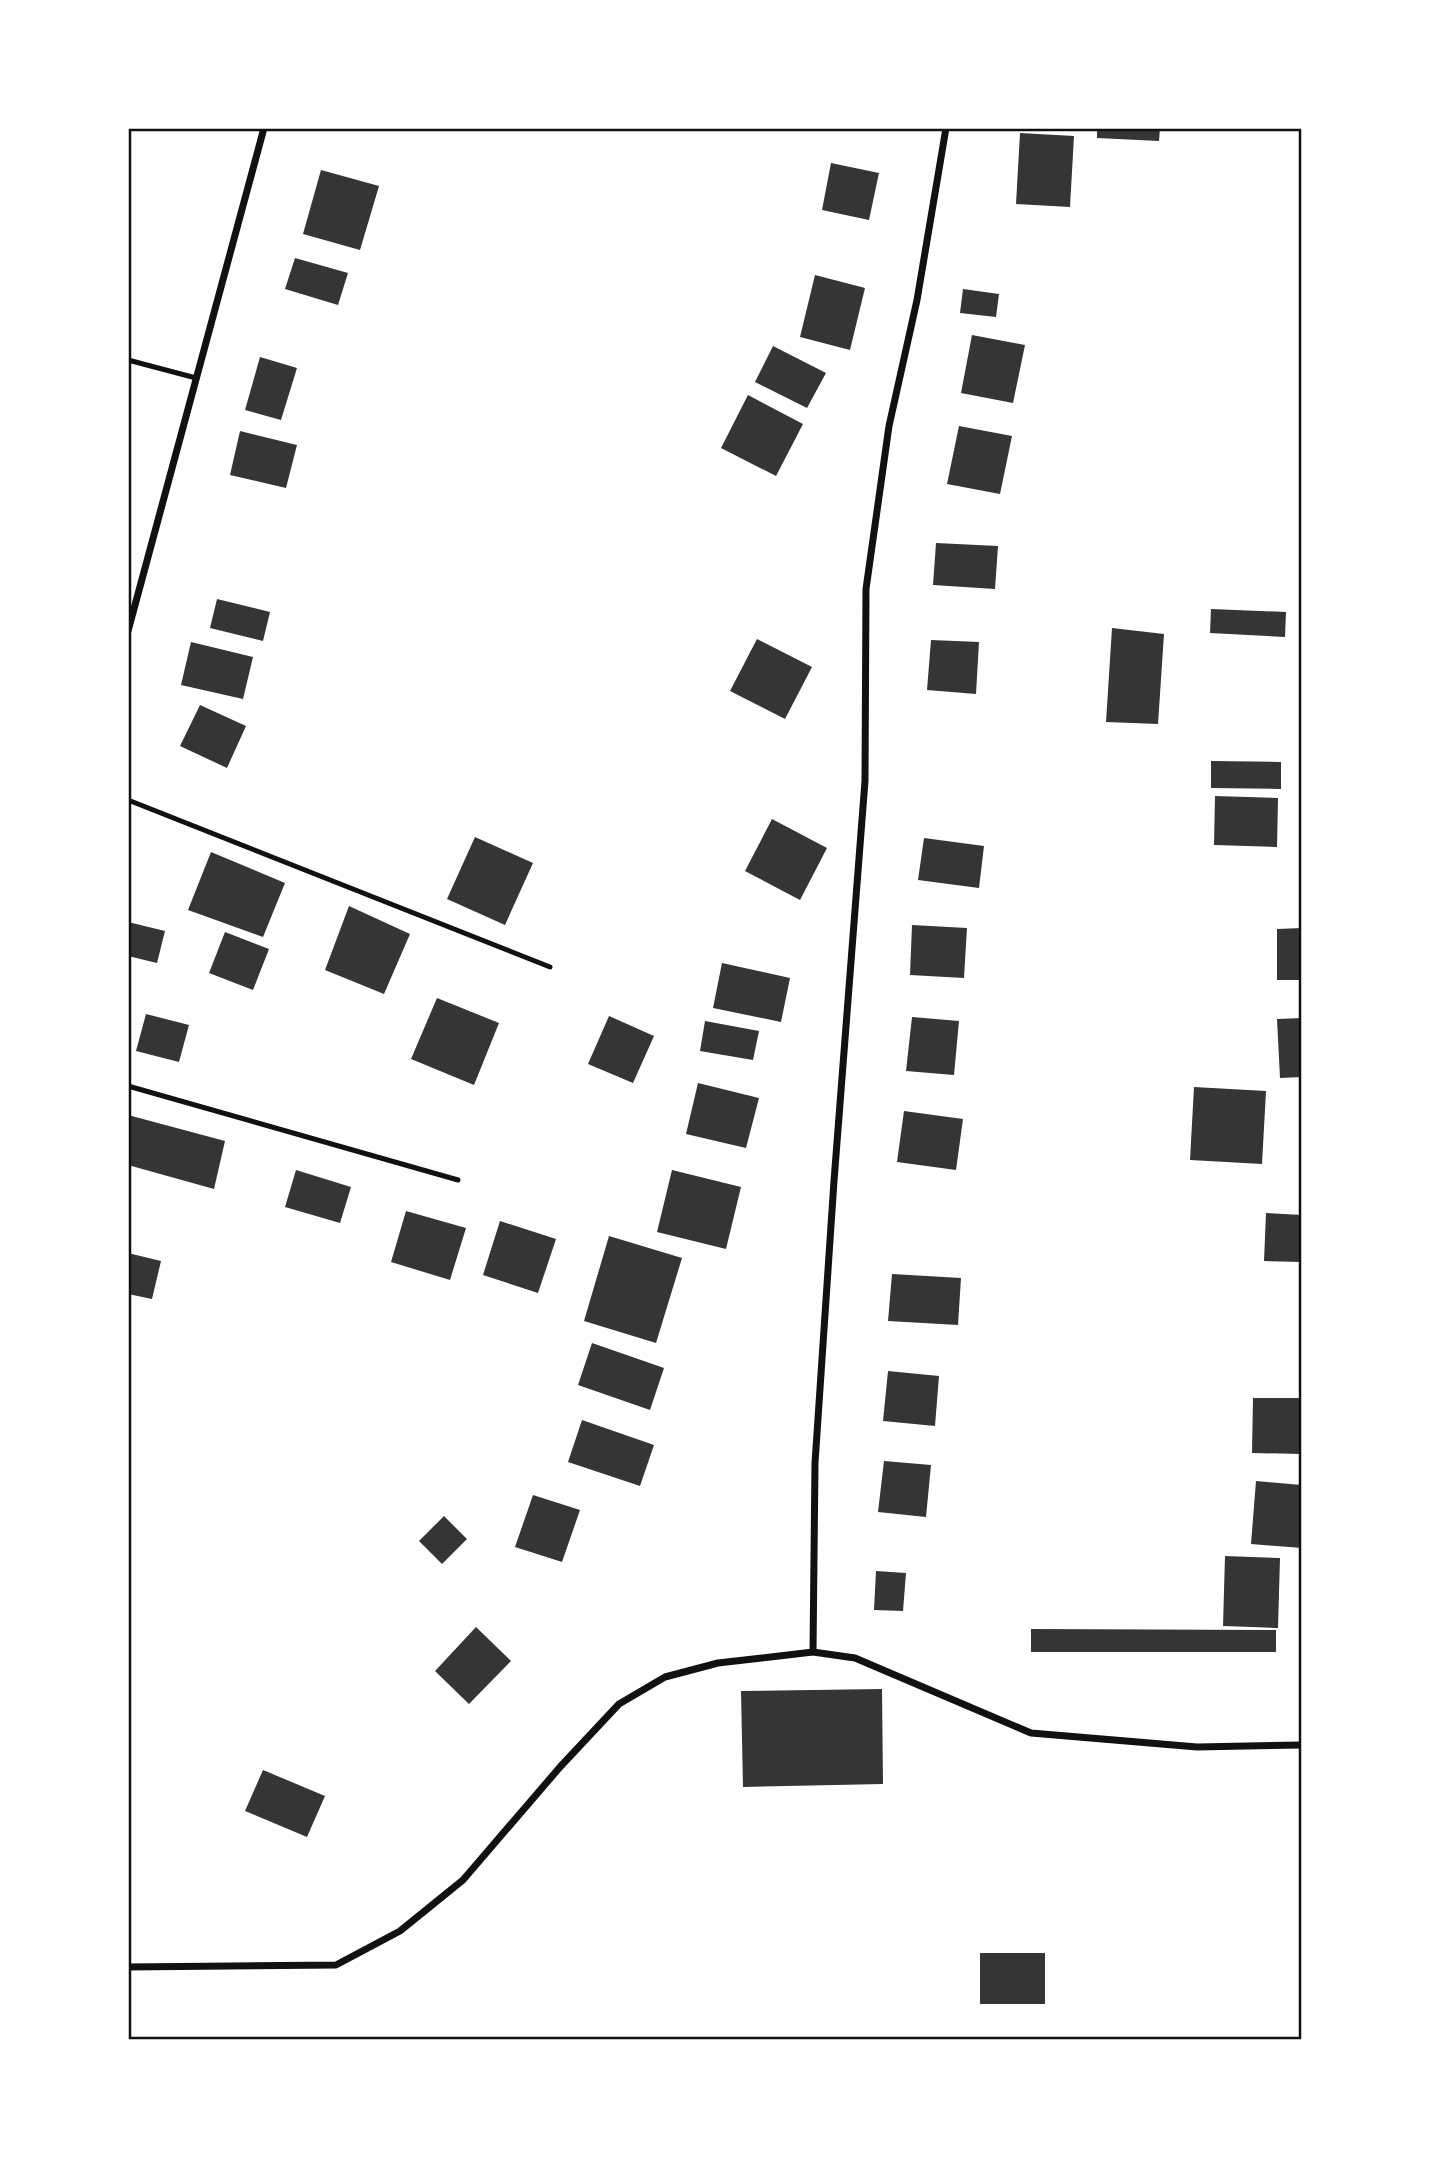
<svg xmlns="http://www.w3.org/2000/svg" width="1430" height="2167" font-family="Manrope,sans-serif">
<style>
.building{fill:#353535}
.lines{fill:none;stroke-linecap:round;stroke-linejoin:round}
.service{stroke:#111;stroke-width:5}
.minor{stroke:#111;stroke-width:7}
.neatline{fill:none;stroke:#111;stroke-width:2.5}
</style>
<rect width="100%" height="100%" fill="#fff"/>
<path class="building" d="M 1097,128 L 1160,128 L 1159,141 L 1097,138 Z
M 1020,133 L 1074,136 L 1070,207 L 1016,204 Z
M 831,163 L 879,173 L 869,220 L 822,210 Z
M 321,170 L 379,186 L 360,250 L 303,234 Z
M 295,258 L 348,273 L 338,305 L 285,289 Z
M 815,275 L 865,288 L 850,350 L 800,337 Z
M 963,289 L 999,294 L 996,317 L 960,313 Z
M 972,335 L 1025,345 L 1013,403 L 961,393 Z
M 773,346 L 826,373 L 807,408 L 755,382 Z
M 260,357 L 297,368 L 281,420 L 245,410 Z
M 748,395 L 803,424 L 776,476 L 721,448 Z
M 959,426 L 1012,436 L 1000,494 L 947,484 Z
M 240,431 L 297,445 L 286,488 L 230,475 Z
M 936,543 L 998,546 L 995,589 L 933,585 Z
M 217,599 L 270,612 L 263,641 L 210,628 Z
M 1211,609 L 1286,612 L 1285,637 L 1210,633 Z
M 1112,628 L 1164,634 L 1158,724 L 1106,722 Z
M 757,639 L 812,667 L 785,719 L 730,691 Z
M 931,640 L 979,642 L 976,694 L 927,690 Z
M 191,642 L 253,657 L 243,699 L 181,685 Z
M 200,705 L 246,726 L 227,768 L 180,746 Z
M 1211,761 L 1281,762 L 1281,789 L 1211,788 Z
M 1215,796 L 1278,798 L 1277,847 L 1214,845 Z
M 772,819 L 827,848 L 800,900 L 745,871 Z
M 475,837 L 533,863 L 505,925 L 447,899 Z
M 924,838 L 984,846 L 979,888 L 918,880 Z
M 211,852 L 285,883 L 263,937 L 188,910 Z
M 349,906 L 410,934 L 384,994 L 325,970 Z
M 128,922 L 165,931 L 157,963 L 128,956 Z
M 912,925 L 967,928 L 964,978 L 910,975 Z
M 1302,928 L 1302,980 L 1277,980 L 1277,929 Z
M 225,932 L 269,949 L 253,990 L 209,973 Z
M 722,963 L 790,978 L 781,1022 L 713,1008 Z
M 437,998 L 499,1023 L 474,1085 L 411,1059 Z
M 146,1014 L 189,1025 L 179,1062 L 136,1051 Z
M 609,1016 L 654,1036 L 633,1083 L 588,1064 Z
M 912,1017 L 959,1021 L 954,1075 L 906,1071 Z
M 1302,1018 L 1302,1077 L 1280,1078 L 1277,1019 Z
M 705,1021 L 759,1031 L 753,1060 L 700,1051 Z
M 698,1083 L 759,1098 L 746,1148 L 686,1134 Z
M 1194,1087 L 1266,1091 L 1262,1164 L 1190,1160 Z
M 904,1111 L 963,1119 L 956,1170 L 897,1162 Z
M 128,1115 L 225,1141 L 214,1189 L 128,1165 Z
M 296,1170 L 351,1187 L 340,1223 L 285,1207 Z
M 672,1170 L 741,1187 L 726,1249 L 657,1232 Z
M 406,1211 L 466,1228 L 450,1280 L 391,1262 Z
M 1266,1213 L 1302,1215 L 1302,1262 L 1264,1261 Z
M 500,1221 L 556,1239 L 538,1293 L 483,1275 Z
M 609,1236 L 682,1258 L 656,1343 L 584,1321 Z
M 128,1253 L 161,1261 L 152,1299 L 128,1294 Z
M 892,1274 L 961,1278 L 958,1325 L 888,1321 Z
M 592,1343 L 664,1368 L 650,1410 L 578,1385 Z
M 888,1371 L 939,1376 L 935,1426 L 883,1421 Z
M 1253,1398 L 1302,1398 L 1302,1454 L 1252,1453 Z
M 582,1420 L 654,1445 L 640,1486 L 568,1462 Z
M 884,1461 L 931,1465 L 926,1517 L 878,1512 Z
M 1256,1481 L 1302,1485 L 1302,1548 L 1251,1544 Z
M 533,1495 L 580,1510 L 562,1562 L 515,1547 Z
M 444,1516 L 467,1539 L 442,1564 L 419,1541 Z
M 1225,1556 L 1280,1558 L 1278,1628 L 1223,1626 Z
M 876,1571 L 906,1573 L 903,1611 L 874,1610 Z
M 476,1627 L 511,1661 L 469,1704 L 435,1671 Z
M 1031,1629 L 1276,1630 L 1276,1652 L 1031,1652 Z
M 882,1689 L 883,1784 L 743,1787 L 741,1691 Z
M 263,1770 L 325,1796 L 307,1837 L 245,1811 Z
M 980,1953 L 1045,1953 L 1045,2004 L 980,2004 Z"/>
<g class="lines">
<path class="service" d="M 128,360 L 196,378
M 128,800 L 550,967
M 128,1086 L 458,1180"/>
<path class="minor" d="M 128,631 L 264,128
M 813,1652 L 815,1463 L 834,1181 L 865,781 L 866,589 L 889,426 L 917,300 L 946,128
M 128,1967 L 336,1965 L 400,1931 L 463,1880 L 560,1767 L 619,1704 L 665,1677 L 718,1663 L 813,1652 L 855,1658 L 1031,1733 L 1197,1747 L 1302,1745"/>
</g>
<rect width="1430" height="2167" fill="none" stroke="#ffffff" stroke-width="259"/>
<rect x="130" y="130" width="1170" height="1908" class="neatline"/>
</svg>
